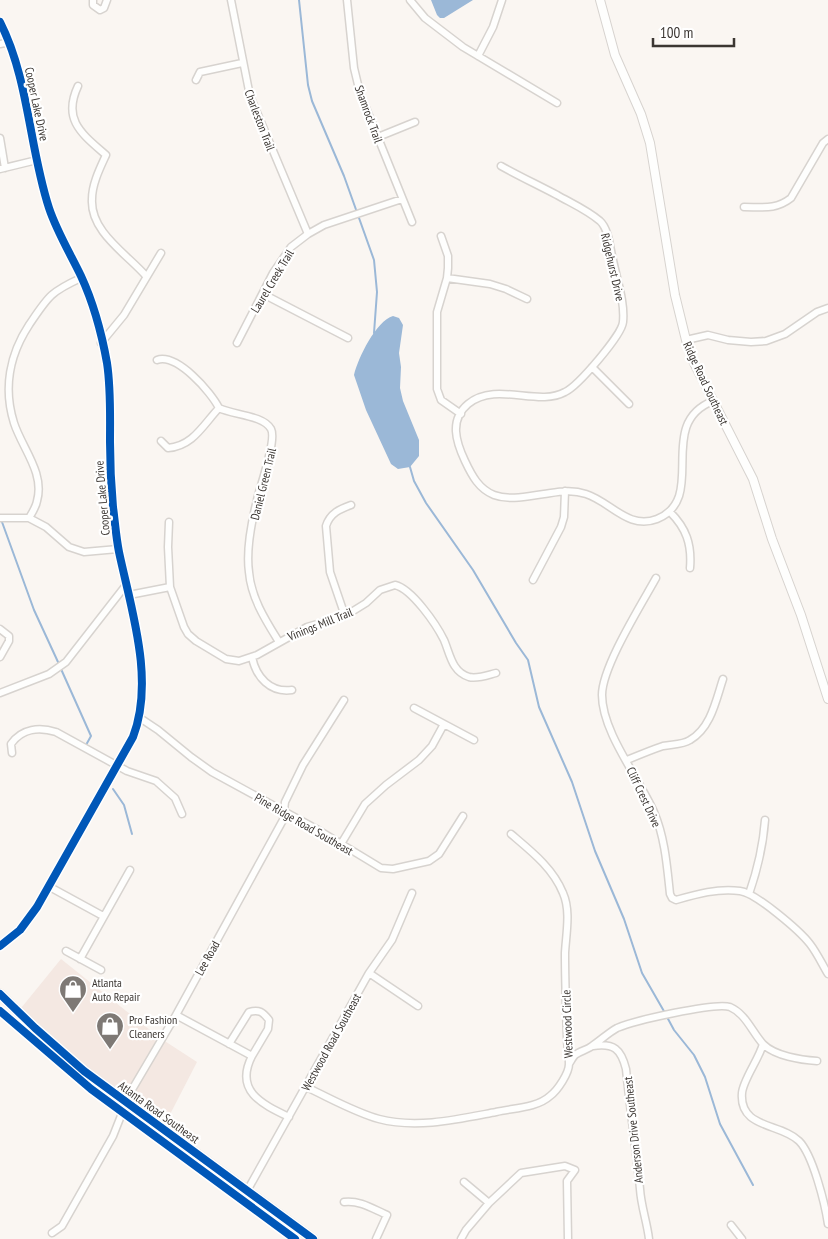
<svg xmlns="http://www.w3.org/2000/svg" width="828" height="1239" font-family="'PT Sans Narrow',sans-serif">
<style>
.commercial{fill:#f4e8e2}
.water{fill:#9bb8d7}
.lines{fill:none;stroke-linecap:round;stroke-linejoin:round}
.stream{stroke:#9bb8d7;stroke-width:2}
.minor-casing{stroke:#d7d3cf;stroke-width:9}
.tertiary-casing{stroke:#d7d3cf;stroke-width:10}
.secondary-casing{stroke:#d7d3cf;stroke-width:11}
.minor{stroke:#fefefd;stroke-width:6}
.tertiary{stroke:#fefefd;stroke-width:8}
.secondary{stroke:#f7f2f0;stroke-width:9}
.cycleway-casing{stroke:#fff;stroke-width:11}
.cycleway{stroke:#0057b8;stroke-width:8}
.labels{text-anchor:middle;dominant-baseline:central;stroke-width:4.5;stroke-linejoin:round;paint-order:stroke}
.street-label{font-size:12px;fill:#3b3632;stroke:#fff}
.poi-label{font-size:12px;fill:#3b3632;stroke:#fff;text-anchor:start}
</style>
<rect width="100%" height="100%" fill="#faf6f2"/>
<path class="commercial" d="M 61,959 L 160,1038 L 197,1062 L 164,1126 L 67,1061 L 13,1018 Z"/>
<path class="water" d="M 431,0 L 473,0 L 444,18 L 440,18 L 437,15 Z
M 393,316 L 399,318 L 403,325 L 399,353 L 401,367 L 400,388 L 403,401 L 419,440 L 419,456 L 410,467 L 398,469 L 391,464 L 366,410 L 354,375 C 358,358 376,321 393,316 Z"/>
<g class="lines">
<path class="stream" d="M 299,0 L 308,85 L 312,101 L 344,176 L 374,260 L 377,292 L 374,333
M 410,467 L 414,481 L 426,503 L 473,570 L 516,643 L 528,660 L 539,707 L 572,782 L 595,851 L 624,919 L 642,973 L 665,1013
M 2,522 L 34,610 L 58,662
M 61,669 L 91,736 L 86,745
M 113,789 L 124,805 L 132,834
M 667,1017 L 674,1030 L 694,1055 L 705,1077 L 720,1124 L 753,1185"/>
<g class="minor-casing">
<path id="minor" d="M 93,0 L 93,5 L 100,10 L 104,8 L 107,0
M 231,0 L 250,96 L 308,234
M 347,0 L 354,68 L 360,93 L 412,222
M 410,0 L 425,18 L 463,47 L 557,103
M 0,44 L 10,42
M 478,56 L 493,27 L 502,0
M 196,80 L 200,72 L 242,63
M 78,86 C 62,120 82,134 106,155 C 100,168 92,184 92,199 C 90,232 127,254 146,276
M 378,137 L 415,122
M 0,138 L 5,168
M 501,166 C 519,176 538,185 557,195 C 571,203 587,210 600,221 C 609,229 610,249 613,260 C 617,280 625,302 623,322 C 622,335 578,386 565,392 C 538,407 496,381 468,404 C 449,420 456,442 465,461 C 472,476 479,489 494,495 C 510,501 529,496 544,494 C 558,492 571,489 586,494 C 611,502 628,530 657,519 C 709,498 654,424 713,401
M 0,169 L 37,160
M 744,207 C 762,207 776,210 791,198 L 823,143 L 828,139
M 441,236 L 448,256 L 448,268 L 447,278 L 437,312 L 437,389 L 441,400 L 461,414
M 447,278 L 490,284 L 506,289 L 527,299
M 263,294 L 348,338
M 686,340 L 708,335 L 728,340 L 751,342 L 766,341 L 785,334 L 817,312 L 828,308
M 101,343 L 124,315 L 161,253
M 237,343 L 273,273 L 291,247 L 308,234 L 324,225 L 402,199
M 157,360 C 177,353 211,392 219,408 C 233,415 263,415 271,429 C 277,440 260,486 257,500 C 252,520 246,551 249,572 C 251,598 266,621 279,642
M 592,367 L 629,404
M 161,441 L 168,448 C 193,446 203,425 219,408
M 670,512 C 686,528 692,544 690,568
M 0,518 L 29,518 L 46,527 L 69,547 L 84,552 L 118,549
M 29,518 C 32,513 36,507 37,501 C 45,473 22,448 14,423 C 3,388 10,354 29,325 C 48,297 50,292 81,278
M 169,522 L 168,547 L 170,587 L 184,627 L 188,634 L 196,641 L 226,659 L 239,661 L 257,655 L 307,627 L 345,616 L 366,603 L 380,590 L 395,585 C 412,589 436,624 444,640 C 450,654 452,672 469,677 C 478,679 488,675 496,673
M 656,578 C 641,605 602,667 602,695 C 602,732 639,778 654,812 C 665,838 667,866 670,894 L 672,898 L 676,900 C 697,894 718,888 740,891 C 756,893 800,931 810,944 C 817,953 822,964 828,974
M 533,580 L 561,527 L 564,517 L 565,491
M 129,595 L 170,587
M 345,616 L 330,572 L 326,526 C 330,513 340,509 351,505
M 0,629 L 9,636 L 9,641 L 0,657
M 252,657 C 256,677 270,693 292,690
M 0,693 L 49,674 L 66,662 L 126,585
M 414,708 L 474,740
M 140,718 L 158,730 L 191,757 L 212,772 L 320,831 L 381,868 L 393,869 L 429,861 L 439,854 L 463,816
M 12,753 L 11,744 C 22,728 40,727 56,732 L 127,771 L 156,781 L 175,798 L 182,814
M 627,760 C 639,755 651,750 663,746 C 672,744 682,745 690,740 C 711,728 716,700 723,679
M 341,844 L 365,804 L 386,785 L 419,760 L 432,746 L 444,724
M 48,886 L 103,916
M 749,894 C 758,868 763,847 765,820
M 66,951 L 101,970
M 80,959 L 130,870
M 369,973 L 418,1006
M 176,1015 L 252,1056 C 234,1091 262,1104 289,1117
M 229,1044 L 249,1012 C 259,1009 263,1012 269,1020 L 268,1029 L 252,1056
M 763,1044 C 759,1059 743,1080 742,1093 C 739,1129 781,1123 799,1141 C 813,1155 825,1204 828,1224
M 593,1046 C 614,1043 621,1049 626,1069 C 630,1109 636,1149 640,1189 C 641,1206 647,1222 649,1239
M 569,1064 C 571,1061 573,1057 575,1055 C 580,1051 587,1050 592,1046 C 601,1040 608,1033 617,1028 C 633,1021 715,1002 730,1007 C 746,1014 752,1032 763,1044 C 775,1056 801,1060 817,1061
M 306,1087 C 330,1098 354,1112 379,1119 C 417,1129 459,1119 496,1112 C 513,1108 537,1108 550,1096 C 558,1090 569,1073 569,1064 C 569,1055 567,1046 567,1037 C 566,1009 565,981 565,953 C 566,934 571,911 563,893 C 553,868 531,851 511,834
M 464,1182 L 489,1203
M 247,1191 L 369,973 L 392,940 L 412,893
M 344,1202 C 360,1200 373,1209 387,1215 L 376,1239
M 731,1225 L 742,1239
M 52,1233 L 62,1226 L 113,1136 L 130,1093 L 176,1015 L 283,820 L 285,802 L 303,765 L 344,700
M 461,1239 L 466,1230 L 489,1203 L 521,1173 L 565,1166 L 575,1170 L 567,1181 L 568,1239"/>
</g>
<g class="tertiary-casing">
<path id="tertiary" d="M 600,0 L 615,55 L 641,114 L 650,143 L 675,295 L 686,340 L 694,363 L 753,479 L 772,539 L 801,615 L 828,699
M 0,22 C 29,79 29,147 49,208 C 57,232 70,253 81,276 C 93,302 102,335 107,363 C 111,389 110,416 110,442 C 110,464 111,485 113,507 C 115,522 116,537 119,552 C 131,609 155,680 133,737 L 37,907 L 20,930 L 0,946"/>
</g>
<g class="secondary-casing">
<path id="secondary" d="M 0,994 L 35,1028 L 84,1071 L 313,1239"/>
</g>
<use href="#minor" class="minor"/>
<use href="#tertiary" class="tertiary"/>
<use href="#secondary" class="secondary"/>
<g class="cycleway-casing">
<path id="cycleway" d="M 0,22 C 29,79 29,147 49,208 C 57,232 70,253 81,276 C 93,302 102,335 107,363 C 111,389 110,416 110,442 C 110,464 111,485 113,507 C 115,522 116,537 119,552 C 131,609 155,680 133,737 L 37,907 L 20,930 L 0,946
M 0,994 L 35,1028 L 84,1071 L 313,1239
M 0,1011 L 91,1089 L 295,1239"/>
</g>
<use href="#cycleway" class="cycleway"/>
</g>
<defs>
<g id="shop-pin" transform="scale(1.4375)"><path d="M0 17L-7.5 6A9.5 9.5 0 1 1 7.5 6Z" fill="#7e7975" stroke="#fff"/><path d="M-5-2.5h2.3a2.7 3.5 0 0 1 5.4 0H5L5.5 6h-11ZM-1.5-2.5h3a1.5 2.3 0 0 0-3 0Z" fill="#fff"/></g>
</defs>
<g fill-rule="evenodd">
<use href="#shop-pin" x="73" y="989"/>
<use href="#shop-pin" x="110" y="1026"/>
</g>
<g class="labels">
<g class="street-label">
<text transform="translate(37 104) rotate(78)">Cooper Lake Drive</text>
<text transform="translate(369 114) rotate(70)">Shamrock Trail</text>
<text transform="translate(260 120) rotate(69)">Charleston Trail</text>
<text transform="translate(613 267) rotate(77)">Ridgehurst Drive</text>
<text transform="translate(272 281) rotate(-59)">Laurel Creek Trail</text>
<text transform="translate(706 383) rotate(65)">Ridge Road Southeast</text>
<text transform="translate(263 484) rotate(-76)">Daniel Green Trail</text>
<text transform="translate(102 498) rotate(-95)">Cooper Lake Drive</text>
<text transform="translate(320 624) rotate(-22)">Vinings Mill Trail</text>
<text transform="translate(644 797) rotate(65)">Cliff Crest Drive</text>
<text transform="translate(304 824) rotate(30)">Pine Ridge Road Southeast</text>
<text transform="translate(207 958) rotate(-61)">Lee Road</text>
<text transform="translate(567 1024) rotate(-92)">Westwood Circle</text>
<text transform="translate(331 1042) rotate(-61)">Westwood Road Southeast</text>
<text transform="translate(159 1112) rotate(36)">Atlanta Road Southeast</text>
<text transform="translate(633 1130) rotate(-96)">Anderson Drive Southeast</text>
</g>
<g class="poi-label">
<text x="92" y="982">Atlanta<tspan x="92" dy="14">Auto Repair</tspan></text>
<text x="129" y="1019">Pro Fashion<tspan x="129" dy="14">Cleaners</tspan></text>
</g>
</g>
<path d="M653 38v8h81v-8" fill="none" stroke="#3b3632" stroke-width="2.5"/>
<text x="660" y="38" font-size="15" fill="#3b3632" stroke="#ffffff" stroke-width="4" paint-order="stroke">100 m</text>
</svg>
